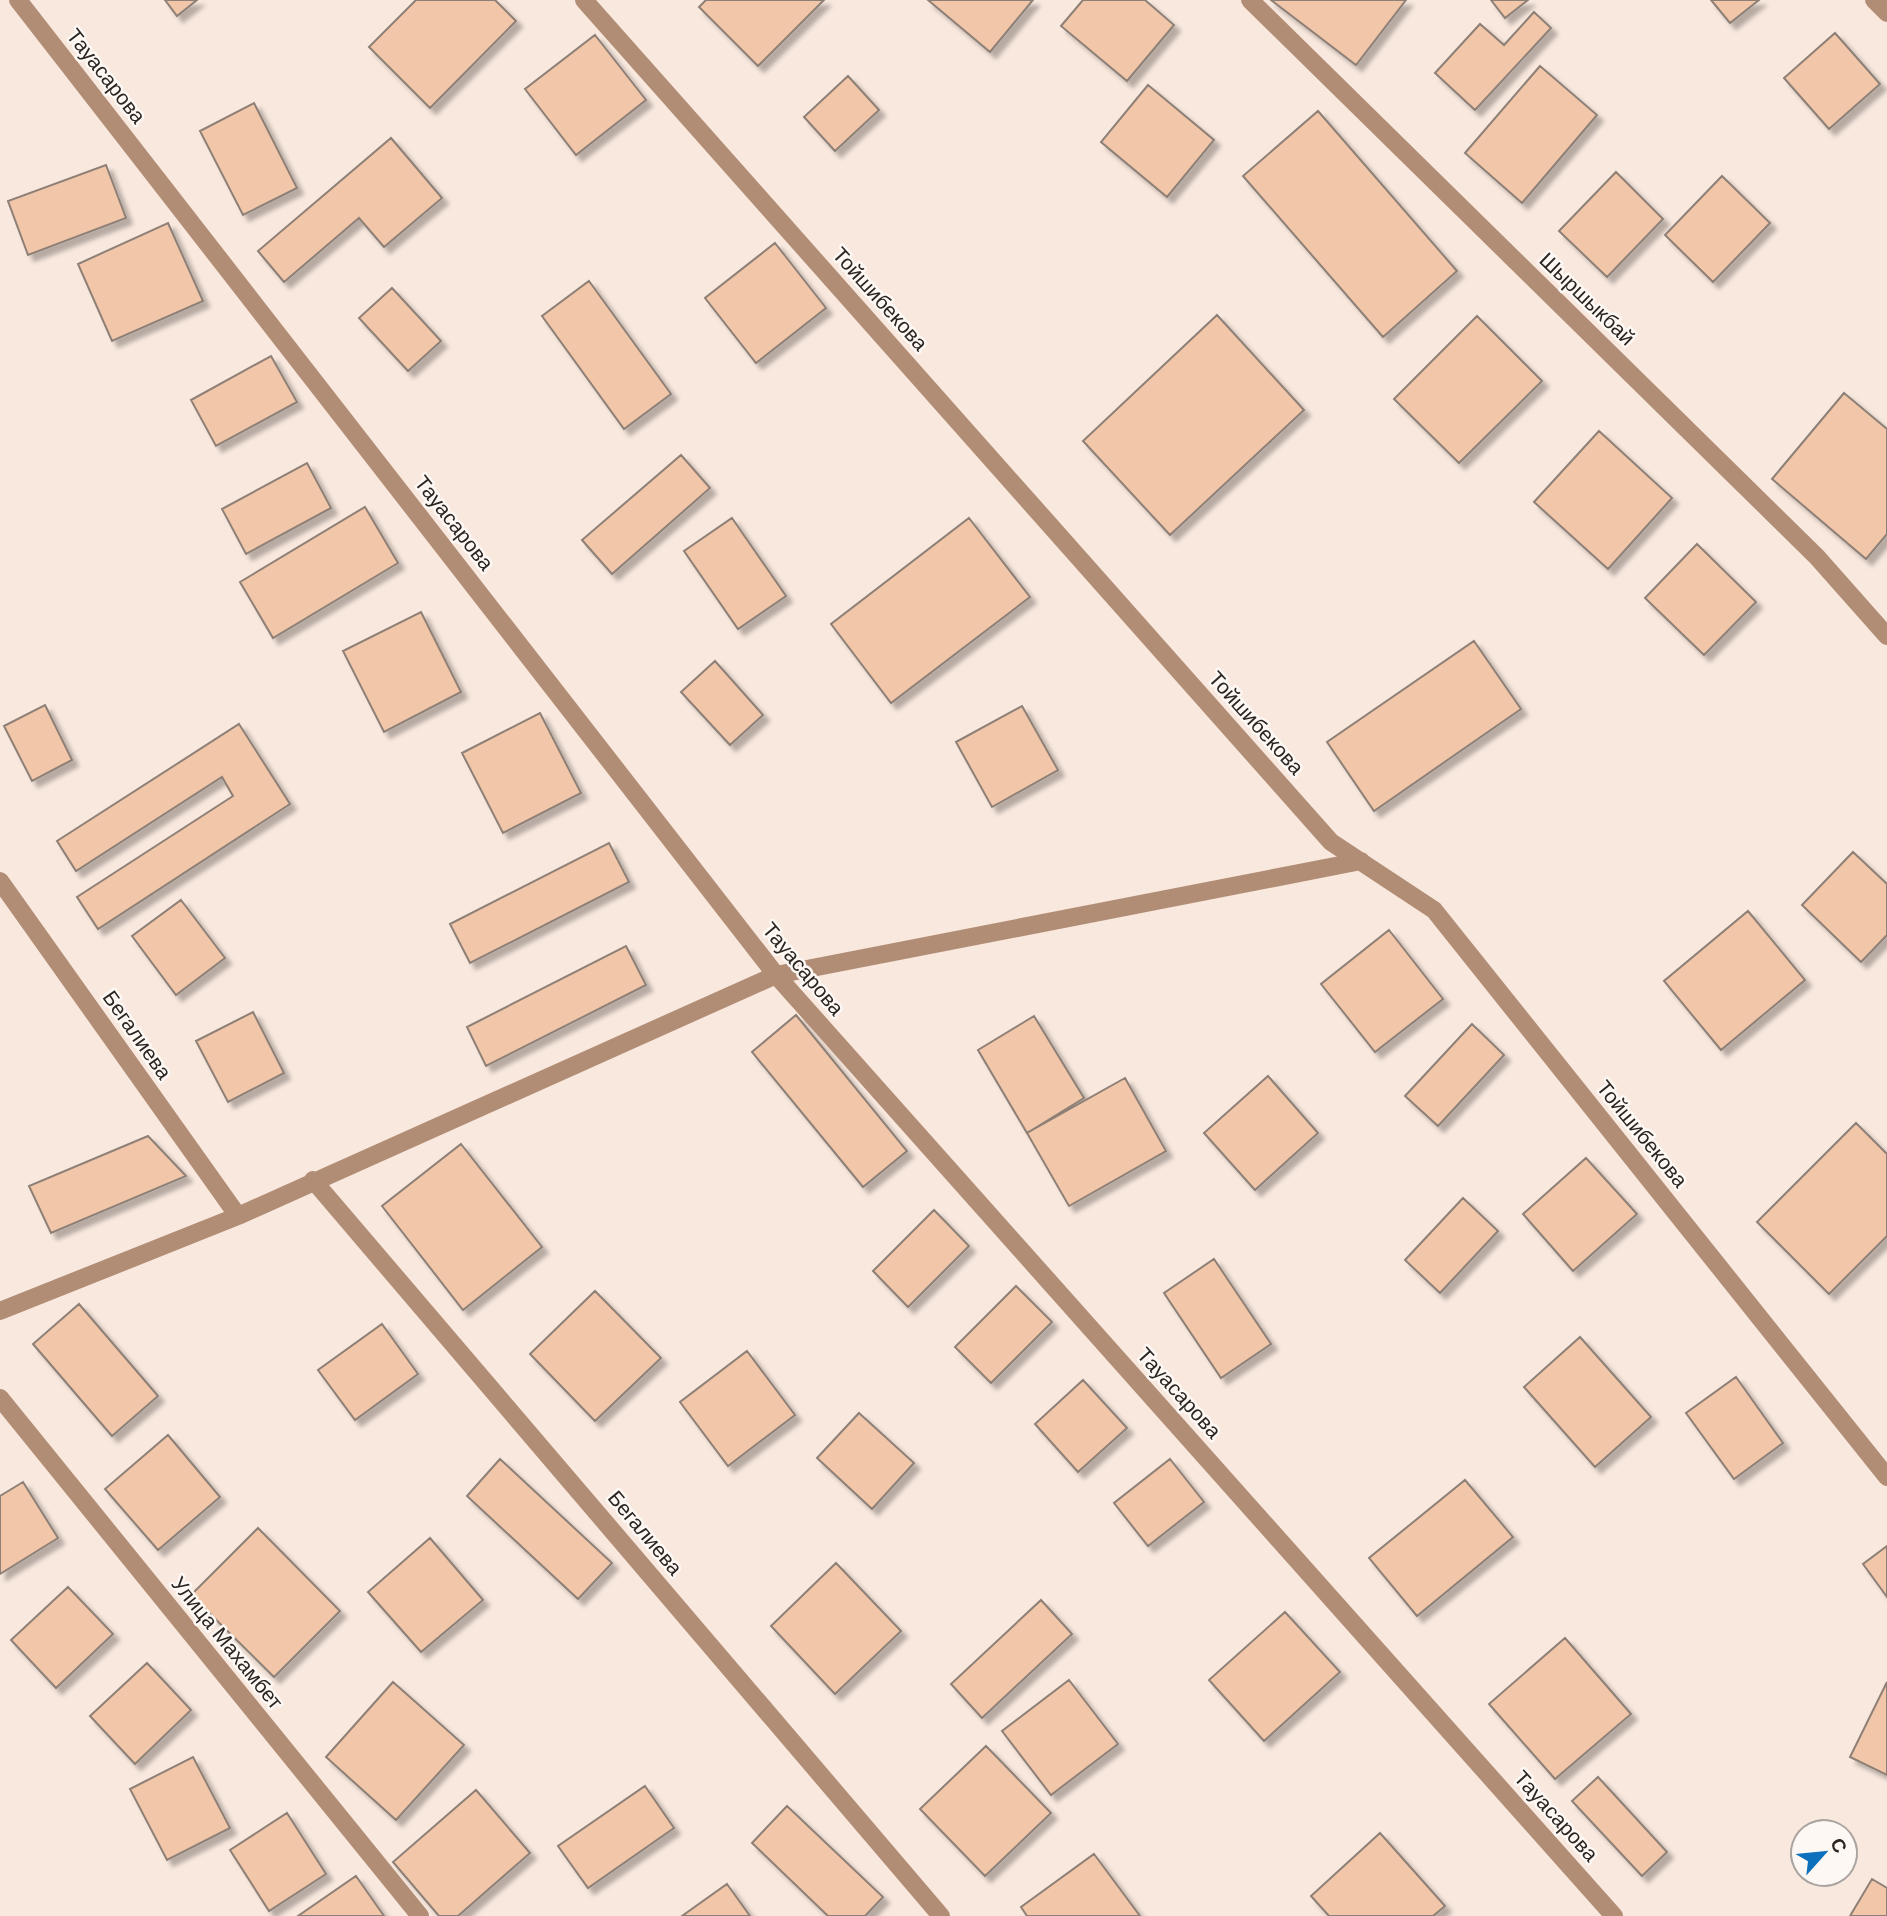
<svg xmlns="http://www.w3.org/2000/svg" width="1887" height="1916" font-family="'DM Sans',sans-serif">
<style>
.building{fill:#f2c6a8;stroke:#8e8077;stroke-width:2;filter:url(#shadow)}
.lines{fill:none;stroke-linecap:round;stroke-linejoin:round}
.minor{stroke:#b28d75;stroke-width:18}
.labels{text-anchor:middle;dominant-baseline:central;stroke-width:5;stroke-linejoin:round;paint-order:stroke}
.street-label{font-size:21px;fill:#2b2522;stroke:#fef8f4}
</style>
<defs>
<filter id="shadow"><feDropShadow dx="6" dy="6" stdDeviation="2" flood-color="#0004"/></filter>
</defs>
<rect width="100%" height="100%" fill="#f8e8de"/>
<path class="building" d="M 165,0 L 197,0 L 177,16 Z
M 416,0 L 495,0 L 516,21 L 430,108 L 369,47 Z
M 706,0 L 824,0 L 758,66 L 699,7 Z
M 928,0 L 1033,0 L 990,52 Z
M 1083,0 L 1145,0 L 1174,25 L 1127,81 L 1061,26 Z
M 1271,0 L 1406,0 L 1356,65 Z
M 1491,0 L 1528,0 L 1505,18 Z
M 1711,0 L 1759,0 L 1730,23 Z
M 1534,12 L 1551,28 L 1475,110 L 1435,73 L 1480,24 L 1504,45 Z
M 1835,33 L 1880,84 L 1829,129 L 1784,78 Z
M 595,35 L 646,100 L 576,155 L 525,89 Z
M 1540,66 L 1597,115 L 1522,203 L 1465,153 Z
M 848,76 L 879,110 L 835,151 L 804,117 Z
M 1148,85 L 1214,140 L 1167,197 L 1101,142 Z
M 254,103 L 297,188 L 243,215 L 200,131 Z
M 1318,111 L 1457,271 L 1383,337 L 1243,176 Z
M 391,138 L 442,198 L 384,247 L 359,218 L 284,282 L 258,251 Z
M 106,165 L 126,218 L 28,255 L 8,201 Z
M 1616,172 L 1663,219 L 1607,277 L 1559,231 Z
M 1722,176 L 1770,223 L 1713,282 L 1665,235 Z
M 168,223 L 203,301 L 112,341 L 78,264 Z
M 775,243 L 826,308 L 756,363 L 705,298 Z
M 589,281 L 671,394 L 624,429 L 542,316 Z
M 392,288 L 441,341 L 408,371 L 359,318 Z
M 1217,315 L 1304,410 L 1170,535 L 1083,441 Z
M 1477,316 L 1542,381 L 1459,463 L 1394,399 Z
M 271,356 L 297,402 L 216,446 L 191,400 Z
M 1844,393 L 1887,429 L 1887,534 L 1866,559 L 1772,479 Z
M 1599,431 L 1672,498 L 1608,569 L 1534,502 Z
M 681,455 L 710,488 L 612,574 L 582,540 Z
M 307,463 L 331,508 L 246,554 L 222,509 Z
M 365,507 L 398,563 L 273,638 L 240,582 Z
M 732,518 L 786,596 L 738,629 L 684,551 Z
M 969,518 L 1030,597 L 891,703 L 831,624 Z
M 1697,544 L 1756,602 L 1704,655 L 1645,598 Z
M 421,612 L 461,692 L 384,732 L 343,651 Z
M 1474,641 L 1521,709 L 1374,811 L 1327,742 Z
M 715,661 L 763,715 L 730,745 L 681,692 Z
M 45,705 L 72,760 L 32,781 L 4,726 Z
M 1022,706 L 1058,770 L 992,807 L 956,742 Z
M 540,713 L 581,793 L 503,833 L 462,753 Z
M 239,724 L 290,804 L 98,929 L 77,897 L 233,796 L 222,777 L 76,871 L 57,841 Z
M 609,843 L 629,882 L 470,963 L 450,924 Z
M 1853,852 L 1887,884 L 1887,935 L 1861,962 L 1802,905 Z
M 181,900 L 225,958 L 176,995 L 132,936 Z
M 1748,911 L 1805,980 L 1721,1050 L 1664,981 Z
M 1389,930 L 1443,999 L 1375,1052 L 1321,984 Z
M 626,946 L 646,985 L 486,1066 L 467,1027 Z
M 253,1012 L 284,1073 L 228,1102 L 196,1041 Z
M 796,1015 L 907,1151 L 863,1187 L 752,1052 Z
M 1034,1016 L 1084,1098 L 1027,1133 L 978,1050 Z
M 1472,1024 L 1504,1055 L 1438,1126 L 1405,1096 Z
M 1268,1076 L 1318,1133 L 1255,1190 L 1204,1133 Z
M 1125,1078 L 1166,1151 L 1069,1206 L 1027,1133 Z
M 1856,1123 L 1887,1154 L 1887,1236 L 1829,1294 L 1757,1222 Z
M 148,1136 L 186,1176 L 51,1233 L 29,1186 Z
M 461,1144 L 542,1247 L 463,1310 L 382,1206 Z
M 1586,1158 L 1637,1214 L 1573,1271 L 1523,1214 Z
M 1463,1198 L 1498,1231 L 1440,1293 L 1405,1260 Z
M 934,1210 L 969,1246 L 908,1307 L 873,1271 Z
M 1214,1259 L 1271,1344 L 1221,1378 L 1164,1293 Z
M 1016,1286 L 1052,1322 L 991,1383 L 955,1347 Z
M 595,1291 L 661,1358 L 595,1421 L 530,1354 Z
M 79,1304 L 158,1396 L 112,1436 L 33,1344 Z
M 382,1324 L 418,1374 L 355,1420 L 318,1370 Z
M 1580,1337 L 1651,1417 L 1595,1467 L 1524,1387 Z
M 747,1351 L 795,1415 L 728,1466 L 680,1402 Z
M 1736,1377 L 1783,1443 L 1734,1479 L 1686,1413 Z
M 1083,1380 L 1127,1428 L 1078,1472 L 1035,1424 Z
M 859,1413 L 914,1463 L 872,1509 L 817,1458 Z
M 168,1435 L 220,1497 L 158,1550 L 105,1489 Z
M 500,1459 L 612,1563 L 578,1599 L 467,1496 Z
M 1170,1459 L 1204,1502 L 1148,1546 L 1114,1503 Z
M 1465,1480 L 1513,1537 L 1417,1616 L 1369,1558 Z
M 23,1482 L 58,1538 L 0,1574 L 0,1496 Z
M 258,1528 L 340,1611 L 274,1677 L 191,1595 Z
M 430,1538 L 483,1600 L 421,1652 L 368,1592 Z
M 1887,1546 L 1887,1597 L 1863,1564 Z
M 836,1563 L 901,1631 L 835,1694 L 771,1626 Z
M 68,1587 L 113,1634 L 56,1688 L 11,1640 Z
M 1041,1600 L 1072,1634 L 982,1718 L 951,1684 Z
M 1285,1612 L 1340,1672 L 1264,1741 L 1209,1680 Z
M 1565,1638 L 1631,1714 L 1555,1779 L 1489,1704 Z
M 147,1663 L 191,1710 L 135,1764 L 90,1716 Z
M 1069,1680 L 1118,1744 L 1051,1795 L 1002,1731 Z
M 393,1682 L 464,1745 L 396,1820 L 326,1757 Z
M 1887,1682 L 1887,1775 L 1850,1757 Z
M 986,1746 L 1051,1813 L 985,1876 L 920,1809 Z
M 193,1757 L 230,1828 L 167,1860 L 130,1789 Z
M 1598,1777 L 1667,1852 L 1642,1876 L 1572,1801 Z
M 645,1786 L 674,1828 L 588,1888 L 558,1846 Z
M 476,1790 L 530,1853 L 458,1916 L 439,1916 L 393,1862 Z
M 787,1806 L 883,1897 L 865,1916 L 828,1916 L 752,1843 Z
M 287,1813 L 326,1874 L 269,1911 L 230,1850 Z
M 1380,1833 L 1445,1906 L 1433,1916 L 1329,1916 L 1311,1896 Z
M 1094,1854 L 1140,1916 L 1027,1916 L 1021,1907 Z
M 356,1876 L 384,1916 L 298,1916 Z
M 1872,1879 L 1887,1888 L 1887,1916 L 1850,1916 Z
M 727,1884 L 750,1916 L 682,1916 Z"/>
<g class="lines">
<path class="minor" d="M 18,0 L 776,975 L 1614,1916
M 584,0 L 1331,842 L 1434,910 L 1887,1477
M 1250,0 L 1817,557 L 1887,636
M 1874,0 L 1887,13
M 0,881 L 238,1216
M 313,1180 L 941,1916
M 0,1311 L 238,1216 L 776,975 L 1361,861
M 0,1398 L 420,1916"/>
</g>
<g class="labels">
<g class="street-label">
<text transform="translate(106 76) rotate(52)">Тауасарова</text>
<text transform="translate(880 299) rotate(48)">Тойшибекова</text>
<text transform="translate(1587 299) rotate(44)">Шыршыкбай</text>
<text transform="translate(454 523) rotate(52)">Тауасарова</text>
<text transform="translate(1256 723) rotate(48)">Тойшибекова</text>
<text transform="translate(803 969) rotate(50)">Тауасарова</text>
<text transform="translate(137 1035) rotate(55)">Бегалиева</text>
<text transform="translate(1642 1134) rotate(51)">Тойшибекова</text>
<text transform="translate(1179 1393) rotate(48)">Тауасарова</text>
<text transform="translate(645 1533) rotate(50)">Бегалиева</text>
<text transform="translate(227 1643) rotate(51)">Улица Махамбет</text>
<text transform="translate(1556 1816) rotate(48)">Тауасарова</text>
</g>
</g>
<g transform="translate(1824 1853) rotate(63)"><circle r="33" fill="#fef8f4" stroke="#aaa4a0" stroke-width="2"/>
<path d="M0-5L12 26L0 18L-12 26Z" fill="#0d70bc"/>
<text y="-10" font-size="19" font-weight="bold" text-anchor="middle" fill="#2b2522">С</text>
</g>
</svg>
